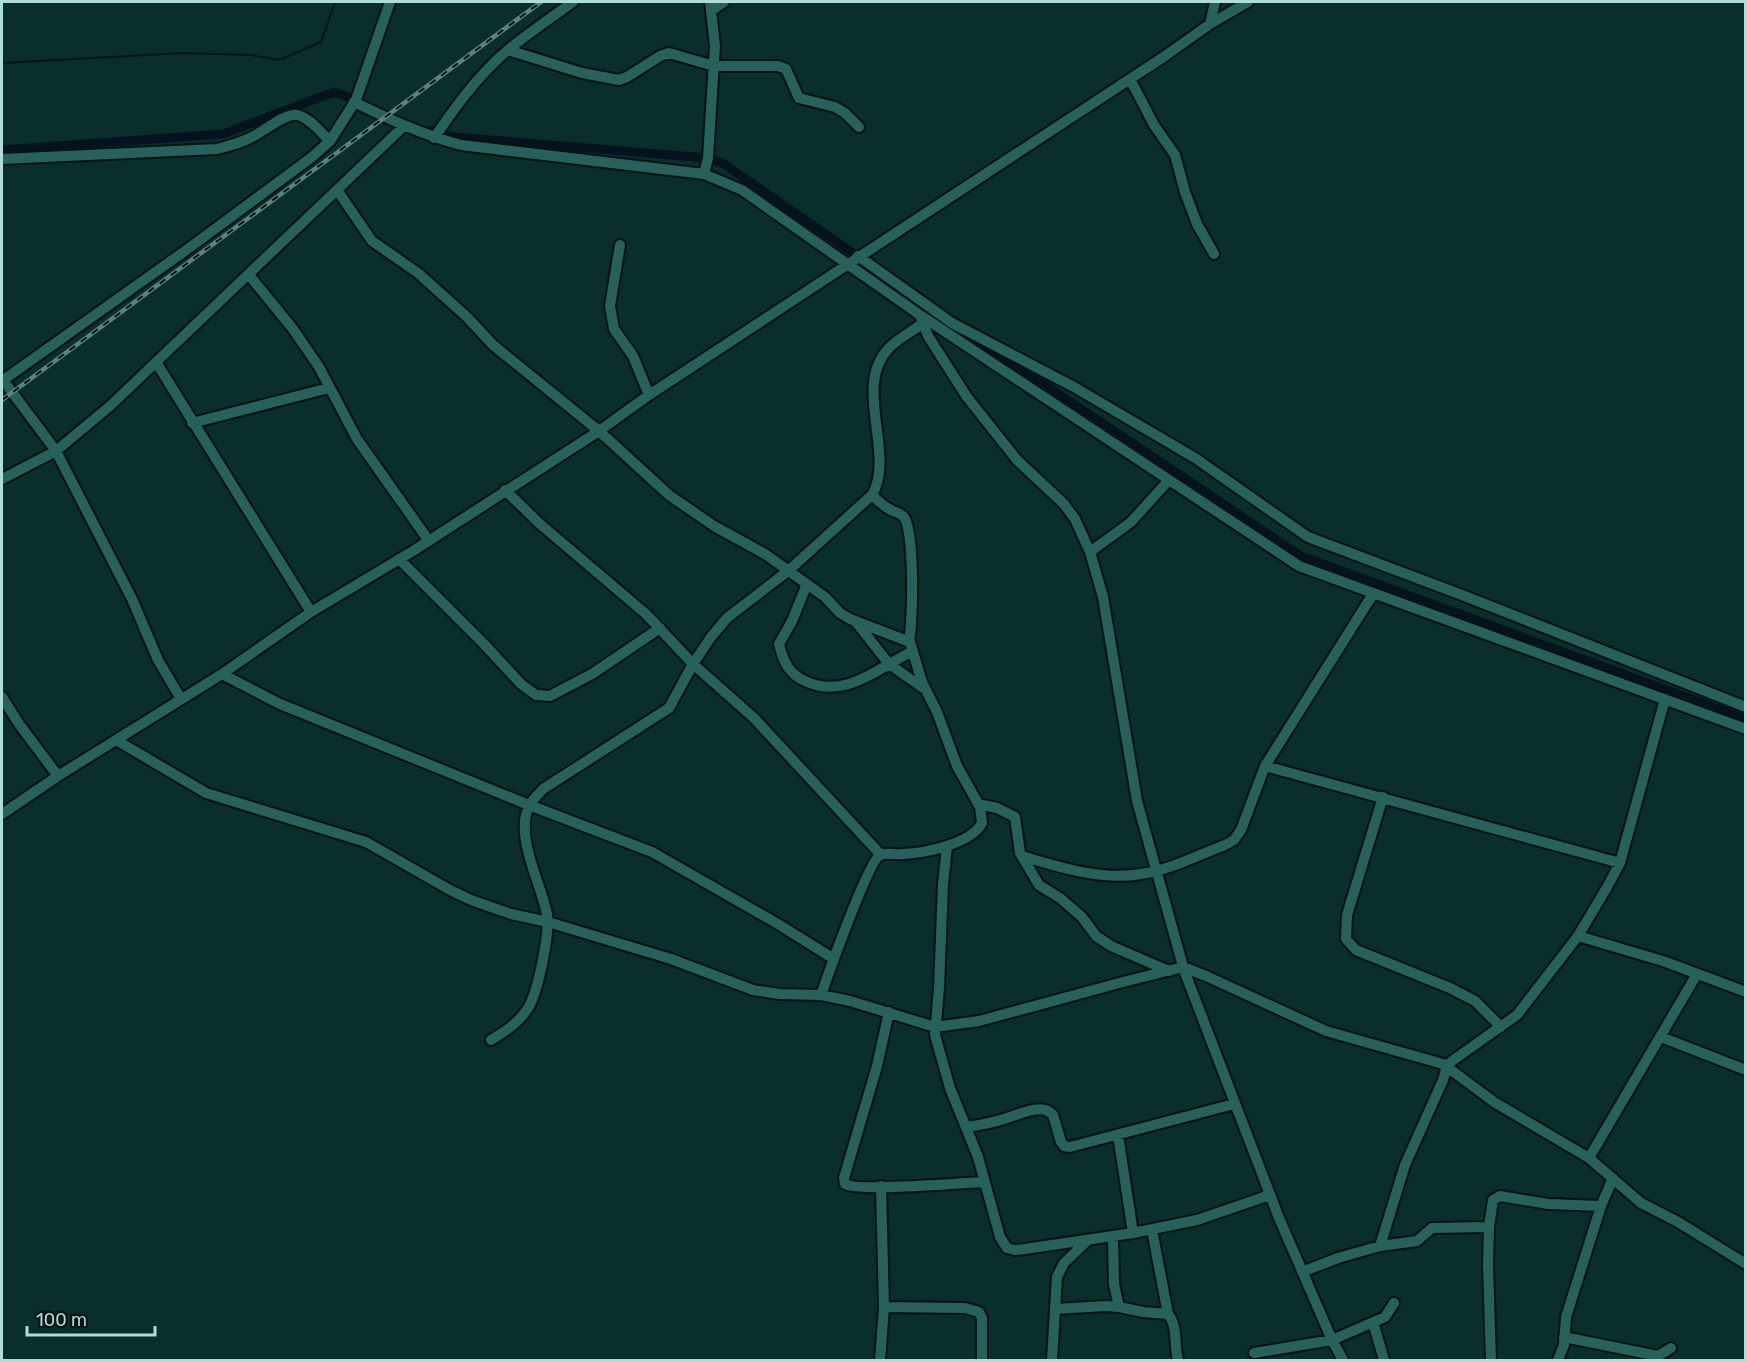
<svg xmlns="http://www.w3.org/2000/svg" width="1747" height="1362" font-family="Rubik,sans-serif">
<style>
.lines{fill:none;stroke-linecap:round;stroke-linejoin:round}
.stream{stroke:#05131f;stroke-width:2}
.canal{stroke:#05131f;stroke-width:9}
.minor-casing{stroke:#061312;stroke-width:14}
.minor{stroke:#27615b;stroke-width:10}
.rail-casing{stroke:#59837e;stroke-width:4.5}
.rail{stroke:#001512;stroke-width:2;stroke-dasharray:7;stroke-linecap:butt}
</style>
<rect width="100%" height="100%" fill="#0a2e2b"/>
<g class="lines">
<path class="stream" d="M 2,63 L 183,53 L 251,55 L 279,60 L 321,42 L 335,2"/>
<path class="canal" d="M 432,131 L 455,137 L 708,158 L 724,164 L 863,260
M 2,150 L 223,134 L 334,92 L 361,102
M 985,345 L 1301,556 L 1746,719"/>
<g class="minor-casing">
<path id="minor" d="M 712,10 L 724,2
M 1210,24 L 1215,2
M 508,50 L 582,73 L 619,80 L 627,77 L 660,56 L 669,53 L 714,66 L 778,66 L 786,69 L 799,98 L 835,107 L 845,113 L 859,127
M 1130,79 L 1154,125 L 1175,155 L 1185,192 L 1197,224 L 1214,254
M 354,102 C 389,119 423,135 461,145 L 704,174 L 742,190 L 920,315 L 1299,566 L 1746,729
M 434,138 C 456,106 479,74 509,49 C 530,32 552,17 573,2
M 2,159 L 217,149 C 229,146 241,143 252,137 C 263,132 286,112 298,115 C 310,118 321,133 330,141
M 704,174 L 708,158 L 715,46 L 710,2
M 337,190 L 372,241 L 418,273 L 467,317 L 493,345 L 599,431 L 669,495 L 714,526 L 765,554 L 825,597 L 840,613 L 850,619 L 910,642 L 922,682 L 937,712 L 957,766 L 980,807 L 982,823 C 971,844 925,853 903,854 C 896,855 887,852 880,855 C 868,862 828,975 821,995
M 620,245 L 610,306 L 614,329 L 633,356 L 649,395
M 858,256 L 952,323 L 1074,387 L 1195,458 L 1308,537 L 1462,595 L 1746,707
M 249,275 L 293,329 L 319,367 L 357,439 L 429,541
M 920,315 L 928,336 L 967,397 L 1017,460 L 1064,504 L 1075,519 L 1090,552 L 1103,597 L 1137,801 L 1184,970 L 1279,1218 L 1332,1340 L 1343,1360
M 156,362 L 311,612
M 3,380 L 56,451 L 132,599 L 158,660 L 181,699
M 2,381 L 185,251 L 312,157 L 330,141 L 356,100 L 390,2
M 192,423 L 329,388
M 2,479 L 56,451 L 110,406 L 404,126
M 505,490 L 540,524 L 646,614 L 693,664 L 754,718 L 881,855
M 872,495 C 878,501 883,506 891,510 C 894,512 900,513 903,516 C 915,526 913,624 909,641
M 1090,552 L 1131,522 L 1169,480
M 399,559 L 484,644 L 521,684 L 536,695 L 550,696 L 592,674 L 660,628
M 807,584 L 792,621 L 779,644 C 783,661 789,674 805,681 C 845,700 878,668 913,651
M 856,622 L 889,664 L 926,690
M 222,674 L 280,704 L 529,805 L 652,852 L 778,924 L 834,959
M 2,697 L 19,724 L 58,776
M 116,740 L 206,793 L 366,842 L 450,890 L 471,900 L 511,914 L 548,922 L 671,959 L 753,990 L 779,994 L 821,995 L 850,1001 L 935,1027 L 979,1021 L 1123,982 L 1183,967 L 1206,976 L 1326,1031 L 1443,1064 L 1494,1102 L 1589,1158 L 1641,1203 L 1678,1222 L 1746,1264
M 1265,766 L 1620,863
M 1383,797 L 1347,915 L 1346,939 L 1356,950 L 1450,988 L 1475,1001 L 1501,1027
M 978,804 L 997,808 L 1015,817 L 1020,853 L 1039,885 L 1060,898 L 1082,917 L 1096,936 L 1111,946 L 1169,971
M 2,814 L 58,776 L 222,674 L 311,612 L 413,551 L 599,431 L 649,395 L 1165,56 L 1210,24 L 1248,2
M 947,847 L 943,884 L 939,988 L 935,1035 L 950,1088 L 978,1157 L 1000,1237 L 1007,1248 L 1015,1250 L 1025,1249 L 1133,1233 L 1197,1220 L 1270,1195
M 1022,856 C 1059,867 1102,881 1141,874 C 1170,870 1198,855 1225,845 L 1234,840 L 1241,830 L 1265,766 L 1373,594
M 1578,936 L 1663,961 L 1746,992
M 889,1012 L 877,1066 L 844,1178 L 845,1184 C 859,1192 961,1183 984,1182
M 1661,1037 L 1746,1070
M 491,1040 C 504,1032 517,1024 526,1011 C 538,996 550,932 547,914 C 541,883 512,831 531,803 C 534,798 539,794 543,789 L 669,708 L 693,664 L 711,637 L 727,618 L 788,571 L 872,495 C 896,454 852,386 889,348 C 899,338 913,331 923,323
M 967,1127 C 980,1125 992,1123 1004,1119 C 1018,1115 1042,1102 1053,1115 L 1061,1142 L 1064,1146 L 1070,1147 L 1234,1104
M 1118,1135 L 1133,1233
M 1589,1158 L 1697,974
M 1152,1230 L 1168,1314
M 1113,1237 L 1114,1284 L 1119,1307
M 1380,1246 L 1405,1165 L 1443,1080 L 1447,1066 L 1452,1061 L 1517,1015 L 1578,936 L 1606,889 L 1620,863 L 1665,699
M 1302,1272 L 1338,1258 L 1380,1246 L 1417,1241 L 1432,1228 L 1489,1227
M 884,1307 L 965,1308 L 979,1312 L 982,1318 L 982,1360
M 1055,1309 L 1106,1306 L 1119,1307 L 1143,1312 L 1168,1314 C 1178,1326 1174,1346 1178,1360
M 1373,1322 L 1384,1360
M 1564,1337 L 1658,1356 L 1671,1348
M 1254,1353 L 1332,1340 L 1385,1317 L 1394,1303
M 880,1360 L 884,1307 L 881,1186
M 1052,1360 L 1057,1277 L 1064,1263 L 1087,1241
M 1491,1360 L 1488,1265 L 1489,1227 L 1493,1200 L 1500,1196 L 1548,1204 L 1601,1206
M 1558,1360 L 1564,1345 L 1566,1317 L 1601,1206 L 1613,1178"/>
</g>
<use href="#minor" class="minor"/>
<g class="rail-casing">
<path id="rail" d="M 2,400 L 541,2"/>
</g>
<use href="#rail" class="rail"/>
</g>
<rect width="1747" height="1362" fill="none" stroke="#adddd7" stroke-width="6"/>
<path d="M27 1326v9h128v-9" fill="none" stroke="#adddd7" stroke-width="3"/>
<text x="36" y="1326" font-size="18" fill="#adddd7" stroke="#001512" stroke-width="4.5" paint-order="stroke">100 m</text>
</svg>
